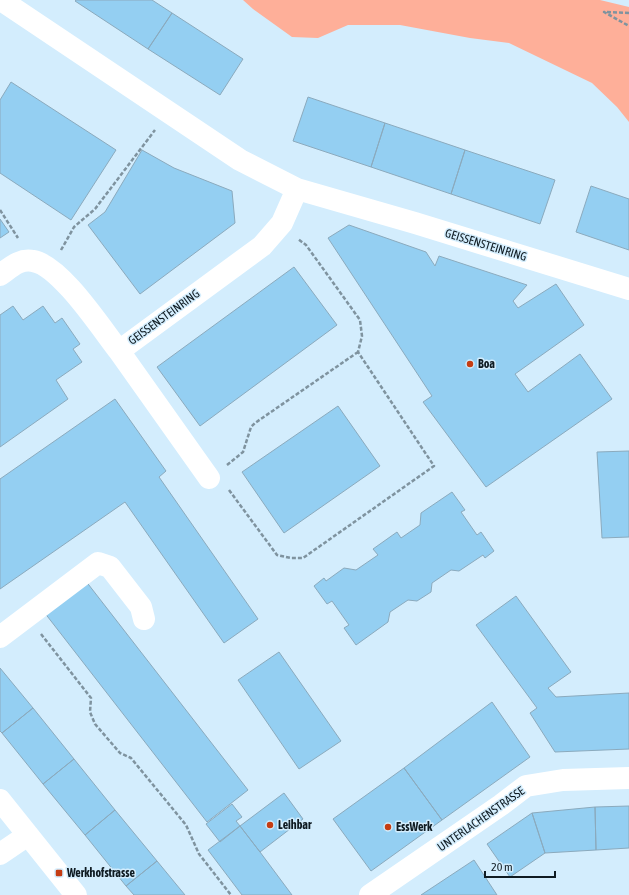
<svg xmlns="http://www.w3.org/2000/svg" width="629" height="895" font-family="'Asap Condensed',sans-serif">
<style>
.green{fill:#feaf99}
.building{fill:#94cff2;stroke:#8baabd}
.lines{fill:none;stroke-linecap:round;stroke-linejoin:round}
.path{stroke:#7f939f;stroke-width:2.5;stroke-dasharray:4 2;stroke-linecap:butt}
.minor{stroke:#fff;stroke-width:22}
.poi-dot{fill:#c53d13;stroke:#d3edfd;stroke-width:1.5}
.labels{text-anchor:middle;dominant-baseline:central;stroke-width:3;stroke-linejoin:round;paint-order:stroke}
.street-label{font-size:12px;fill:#0f1b22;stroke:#d3edfd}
.poi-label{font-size:12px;font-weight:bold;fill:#0f1b22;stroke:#d3edfd;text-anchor:start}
</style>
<rect width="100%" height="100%" fill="#d3edfd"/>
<path class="green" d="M 243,0 L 600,0 L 629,7 L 629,122 L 617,107 L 592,83 L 509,43 L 470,38 L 400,25 L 348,25 L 318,38 L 292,37 L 253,9 Z"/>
<path class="building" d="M 76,0 L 152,0 L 172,13 L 148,49 L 75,1 Z
M 172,13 L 243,59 L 220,95 L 148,49 Z
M 11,82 L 116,150 L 71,220 L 0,173 L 0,100 Z
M 308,97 L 385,123 L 371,167 L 293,141 Z
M 385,123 L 465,150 L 451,194 L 371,167 Z
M 142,150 L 174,168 L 232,191 L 235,223 L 140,294 L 88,225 L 105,212 Z
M 465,150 L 555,180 L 540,224 L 451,194 Z
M 591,186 L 629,199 L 629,250 L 576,232 Z
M 0,219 L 9,232 L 0,238 Z
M 349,225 L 426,252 L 435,266 L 439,256 L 527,285 L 513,301 L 518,308 L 556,284 L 584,325 L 515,374 L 528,392 L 580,354 L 612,399 L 486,487 L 423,402 L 432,396 L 328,238 Z
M 294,267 L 337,325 L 200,426 L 157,367 Z
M 13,306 L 23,320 L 43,306 L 55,323 L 62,318 L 80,344 L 73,349 L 82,362 L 56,380 L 68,399 L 0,447 L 0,315 Z
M 115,399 L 166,471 L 159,477 L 258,619 L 224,643 L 125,502 L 0,589 L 0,479 Z
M 338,406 L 380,466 L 284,533 L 242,472 Z
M 629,451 L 629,537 L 602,538 L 597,452 Z
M 452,492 L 465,510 L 461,512 L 477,535 L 481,532 L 494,551 L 485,558 L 483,555 L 459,571 L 451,570 L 432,583 L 431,592 L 417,601 L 408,600 L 390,612 L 388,622 L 356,645 L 344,628 L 349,625 L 332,601 L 327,604 L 314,586 L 324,578 L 326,581 L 344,568 L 356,570 L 378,555 L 373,549 L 397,532 L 401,538 L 420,525 L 421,513 Z
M 85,580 L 248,790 L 207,822 L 44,612 Z
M 516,596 L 571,672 L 548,688 L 556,697 L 629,693 L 629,749 L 555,752 L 530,713 L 537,708 L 476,625 Z
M 279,652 L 341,741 L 299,769 L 238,680 Z
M 0,668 L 33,708 L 2,733 L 0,731 Z
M 492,702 L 530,757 L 442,820 L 404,768 Z
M 33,708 L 74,759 L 43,784 L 2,733 Z
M 74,759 L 115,810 L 85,835 L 43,784 Z
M 404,768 L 442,820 L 371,871 L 333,819 Z
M 284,793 L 303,819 L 260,852 L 240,826 Z
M 232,804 L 242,817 L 236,821 L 240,826 L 220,842 L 206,824 Z
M 629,806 L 629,848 L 596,850 L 595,807 Z
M 595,807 L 596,850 L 545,853 L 532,813 Z
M 115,810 L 157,861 L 126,886 L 85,835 Z
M 532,813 L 545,853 L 510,877 L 487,844 Z
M 240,826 L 260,852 L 292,895 L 242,895 L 208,850 Z
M 474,860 L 497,895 L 421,895 Z
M 157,861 L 185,895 L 134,895 L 126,886 Z"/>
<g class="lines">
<path class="path" d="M 629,13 L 604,12 L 629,26
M 0,210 L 18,238
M 61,250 L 74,227 L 95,209 L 155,130
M 227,465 L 243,452 L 251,427 L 255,423 L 358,352
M 229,490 L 277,555 L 291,558 L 303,558 L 434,466 L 358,352 L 362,336 L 360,320 L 306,245 L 298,239
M 41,634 L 91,698 L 90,712 L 95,724 L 120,753 L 131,758 L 186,825 L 199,854 L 231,895"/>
<path class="minor" d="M 1,0 L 240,160 L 297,189 L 415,223 L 629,289
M 0,275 C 10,268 20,258 33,261 C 60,265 101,328 119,351
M 209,478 L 119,351 L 262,246 L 282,223 L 297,189
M 0,637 L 98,563 L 110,567 L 141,607 L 144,619
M 0,800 L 76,895
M 0,854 L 28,835
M 370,895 L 501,805 L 526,786 L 563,780 L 629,778"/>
</g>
<g class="poi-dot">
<circle cx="470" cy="364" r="4"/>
<circle cx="270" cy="825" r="4"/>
<circle cx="388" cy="827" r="4"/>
<rect x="55" y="869" width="8" height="8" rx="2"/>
</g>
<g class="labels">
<g class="street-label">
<text transform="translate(486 245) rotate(17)">GEISSENSTEINRING</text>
<text transform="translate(164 317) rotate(-36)">GEISSENSTEINRING</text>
<text transform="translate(481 819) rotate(-35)">UNTERLACHENSTRASSE</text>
</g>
<g class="poi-label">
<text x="478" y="364">Boa</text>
<text x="278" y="825">Leihbar</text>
<text x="396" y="827">EssWerk</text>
<text x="67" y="873">Werkhofstrasse</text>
</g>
</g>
<path d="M485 871v6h70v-6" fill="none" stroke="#0f1b22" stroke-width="2"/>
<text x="491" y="871" font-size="12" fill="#0f1b22" stroke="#d3edfd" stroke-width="3" paint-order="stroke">20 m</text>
</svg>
